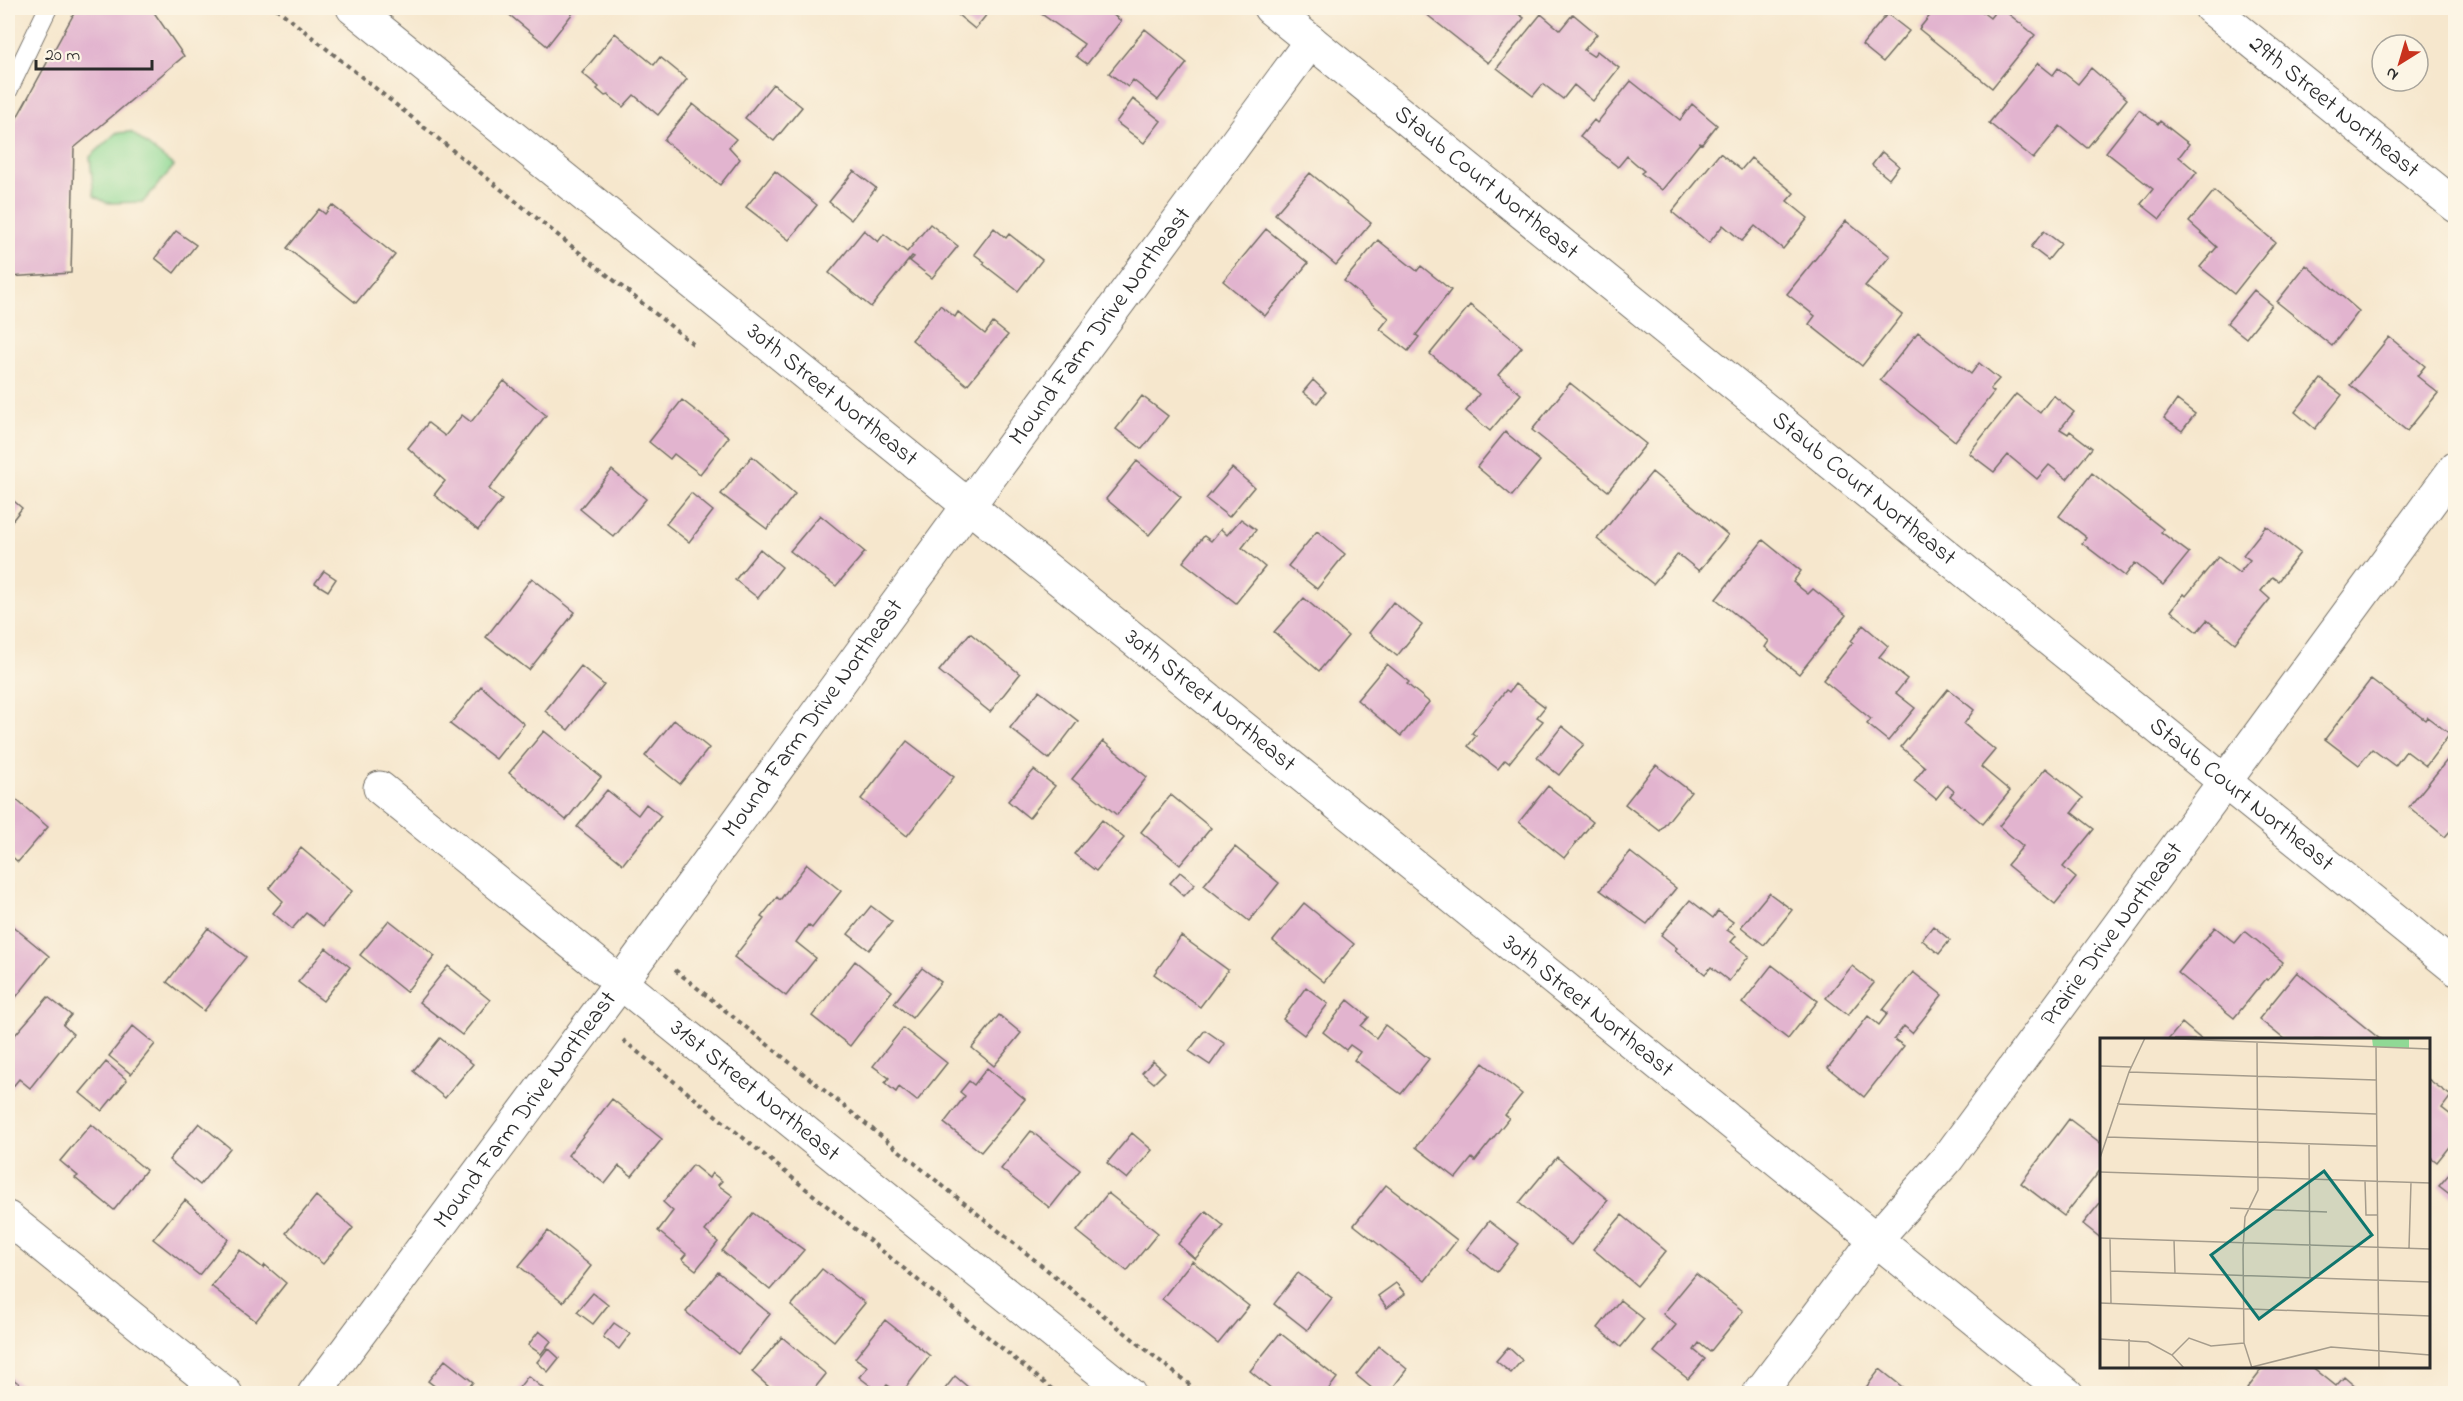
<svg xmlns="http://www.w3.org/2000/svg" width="2463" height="1401" font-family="'Indie Flower',sans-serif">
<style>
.green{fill:#90d995;stroke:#5e8260;stroke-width:1.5}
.building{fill:#e2b4cf}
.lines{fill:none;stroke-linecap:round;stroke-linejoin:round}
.service-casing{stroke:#726d64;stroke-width:20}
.minor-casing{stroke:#726d64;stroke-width:35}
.secondary-casing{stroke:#726d64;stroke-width:35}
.path{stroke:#726d64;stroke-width:4;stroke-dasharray:4.5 4.5;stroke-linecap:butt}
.service{stroke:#fff;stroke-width:18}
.minor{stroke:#fff;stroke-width:33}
.secondary{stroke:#fff;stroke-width:33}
.labels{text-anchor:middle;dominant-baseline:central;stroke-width:5;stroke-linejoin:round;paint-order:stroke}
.street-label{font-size:24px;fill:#2b2b2b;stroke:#fcf5e5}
.inset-road{fill:none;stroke:#a59c8c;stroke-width:1.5}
.view{fill:#0f766e;fill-opacity:0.15;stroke:#0f766e;stroke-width:3}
.inset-edge{fill:none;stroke:#2b2b2b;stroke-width:3}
</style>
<rect width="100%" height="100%" fill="#fcf5e5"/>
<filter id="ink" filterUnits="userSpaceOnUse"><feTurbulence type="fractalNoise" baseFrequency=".0167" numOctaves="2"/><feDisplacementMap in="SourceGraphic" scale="12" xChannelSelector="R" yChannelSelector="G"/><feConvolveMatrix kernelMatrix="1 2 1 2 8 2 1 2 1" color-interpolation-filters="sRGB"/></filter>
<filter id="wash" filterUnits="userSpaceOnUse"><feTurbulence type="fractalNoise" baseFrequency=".008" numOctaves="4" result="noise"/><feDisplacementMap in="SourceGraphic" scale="24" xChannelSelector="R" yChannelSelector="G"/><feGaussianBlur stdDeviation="1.35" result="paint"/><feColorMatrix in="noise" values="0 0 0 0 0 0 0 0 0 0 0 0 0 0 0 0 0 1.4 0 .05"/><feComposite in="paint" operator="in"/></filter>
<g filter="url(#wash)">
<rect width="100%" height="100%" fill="#f6e7cd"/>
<path class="green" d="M 131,132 L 174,166 L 143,202 L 107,203 L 94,196 L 90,157 L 116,133 Z"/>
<g id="blocks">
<path class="building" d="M 77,8 L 151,8 L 184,56 L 74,148 L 71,273 L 8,277 L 8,134 Z
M 510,8 L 574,8 L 576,9 L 547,46 L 506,12 Z
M 954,8 L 992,8 L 975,29 L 952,10 Z
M 1033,8 L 1104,8 L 1121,21 L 1087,64 L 1076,56 L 1084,44 Z
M 1431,8 L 1510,8 L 1524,18 L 1488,63 L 1426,14 Z
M 1936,8 L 1977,8 L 1990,18 L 1998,8 L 2001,8 L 2035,35 L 1992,88 L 1919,29 Z
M 1541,14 L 1560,30 L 1573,14 L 1597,34 L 1584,50 L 1593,56 L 1597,51 L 1619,68 L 1593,101 L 1574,85 L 1563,99 L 1543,84 L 1533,96 L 1497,68 Z
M 1887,14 L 1909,31 L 1883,62 L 1862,45 Z
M 1145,29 L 1187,63 L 1158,100 L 1133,80 L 1128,87 L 1109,73 Z
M 615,33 L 654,65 L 660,57 L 687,79 L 658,115 L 634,95 L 623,107 L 608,95 L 605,96 L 597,89 L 599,87 L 582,73 Z
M 2038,63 L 2053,75 L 2058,68 L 2078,84 L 2091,68 L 2127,99 L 2087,148 L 2060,126 L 2033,159 L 1989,123 Z
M 1631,81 L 1680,120 L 1692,104 L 1717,125 L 1702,144 L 1700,143 L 1662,190 L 1641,173 L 1644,171 L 1627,156 L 1618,167 L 1580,137 L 1594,120 L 1597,123 Z
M 773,84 L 802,107 L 774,141 L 745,118 Z
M 1133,99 L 1161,121 L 1144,143 L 1116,122 Z
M 693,104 L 736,139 L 729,147 L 740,159 L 720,185 L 664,140 Z
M 2139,110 L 2158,124 L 2160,121 L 2189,144 L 2179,157 L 2197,172 L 2160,219 L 2141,204 L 2153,189 L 2106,152 Z
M 1882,152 L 1899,166 L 1889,179 L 1872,165 Z
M 1720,153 L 1741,170 L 1751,158 L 1794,193 L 1787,201 L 1808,218 L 1783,249 L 1755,226 L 1742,241 L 1723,225 L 1709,243 L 1672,212 Z
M 775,171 L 817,205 L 789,240 L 746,207 Z
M 854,171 L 876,188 L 851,220 L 829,202 Z
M 1310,173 L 1371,223 L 1336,265 L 1275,214 Z
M 2214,191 L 2275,242 L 2234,294 L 2200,267 L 2217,247 L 2189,222 Z
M 332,205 L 395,255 L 356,303 L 287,248 L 319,209 L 325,214 Z
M 1846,221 L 1890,256 L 1865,286 L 1902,315 L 1862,366 L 1809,324 L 1815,316 L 1787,294 Z
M 930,224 L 958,246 L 932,278 L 910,261 L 914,257 L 912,256 L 871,307 L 829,273 L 864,230 L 878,242 L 884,234 L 907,252 Z
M 994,228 L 1006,238 L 1009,234 L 1042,260 L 1018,291 L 983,264 L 985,262 L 974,254 Z
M 1266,229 L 1308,263 L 1265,316 L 1223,281 Z
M 176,231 L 196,245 L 174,273 L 155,258 Z
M 2044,231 L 2061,244 L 2048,260 L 2031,247 Z
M 1378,240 L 1417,271 L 1421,266 L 1451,290 L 1416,335 L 1419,337 L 1408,351 L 1380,329 L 1389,318 L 1344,281 Z
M 2306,265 L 2359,311 L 2332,346 L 2277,302 Z
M 2254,290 L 2272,305 L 2246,338 L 2227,323 Z
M 940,305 L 955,317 L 958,312 L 985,334 L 993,323 L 1008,335 L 967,385 L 912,340 Z
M 1470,305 L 1522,347 L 1498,375 L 1521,394 L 1490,431 L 1466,411 L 1479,394 L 1430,354 Z
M 1918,332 L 1971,374 L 1979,363 L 1999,379 L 1990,389 L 1994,392 L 1955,441 L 1880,380 Z
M 2389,337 L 2425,366 L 2417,376 L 2438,393 L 2407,431 L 2350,385 Z
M 2321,379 L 2342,395 L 2315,429 L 2295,412 Z
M 1313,380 L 1326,392 L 1317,403 L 1303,392 Z
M 504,381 L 546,415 L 489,489 L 502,500 L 478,530 L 434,495 L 445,481 L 408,448 L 428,423 L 445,436 L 462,415 L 471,422 Z
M 1570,383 L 1646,444 L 1608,491 L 1532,430 Z
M 2016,394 L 2040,413 L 2053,395 L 2074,412 L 2060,429 L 2068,434 L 2070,431 L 2092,448 L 2067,479 L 2049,465 L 2037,479 L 2008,455 L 1994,472 L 1969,453 Z
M 1142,396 L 1168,416 L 1142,449 L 1116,429 Z
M 682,400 L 729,437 L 700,474 L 674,454 L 670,459 L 649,442 Z
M 2177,400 L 2195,414 L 2182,431 L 2164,418 Z
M 1505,432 L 1540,461 L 1512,496 L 1477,467 Z
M 752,456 L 795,494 L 767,529 L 721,494 Z
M 1137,461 L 1181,497 L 1149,535 L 1106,499 Z
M 1232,468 L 1254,487 L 1229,517 L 1206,499 Z
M 612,470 L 646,499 L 614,537 L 580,509 Z
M 1652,472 L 1728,535 L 1699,571 L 1678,554 L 1653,584 L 1597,539 Z
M 2092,473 L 2163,529 L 2161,532 L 2189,553 L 2163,585 L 2135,563 L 2125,576 L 2082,543 L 2086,537 L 2059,516 Z
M 691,493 L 713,511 L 689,542 L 666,524 Z
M 8,496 L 22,508 L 8,526 Z
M 820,515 L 865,552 L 836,586 L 790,551 Z
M 1241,519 L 1256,530 L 1242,548 L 1265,567 L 1236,603 L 1183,562 L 1204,536 L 1211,541 L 1221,529 L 1227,535 Z
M 2266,526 L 2300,553 L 2278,581 L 2272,577 L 2261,591 L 2270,599 L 2235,643 L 2207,620 L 2197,632 L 2171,611 L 2184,594 L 2186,596 L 2218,557 L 2239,573 L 2250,560 L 2243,555 Z
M 1317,531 L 1345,554 L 1317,589 L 1288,566 Z
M 1763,540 L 1801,571 L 1793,582 L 1808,594 L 1813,589 L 1846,615 L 1799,674 L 1765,647 L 1769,641 L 1716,599 Z
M 760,549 L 782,567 L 758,598 L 735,580 Z
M 324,571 L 336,579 L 328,591 L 315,583 Z
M 532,578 L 575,612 L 529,670 L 486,637 Z
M 1304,598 L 1348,636 L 1319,671 L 1274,632 Z
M 1393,602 L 1422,625 L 1397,656 L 1369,633 Z
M 1863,625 L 1888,646 L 1879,657 L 1907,679 L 1896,693 L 1915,708 L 1888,741 L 1867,724 L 1871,719 L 1823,680 L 1853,642 L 1851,641 Z
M 970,633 L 1020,674 L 990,712 L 939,671 Z
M 1387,664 L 1409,682 L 1407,684 L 1429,702 L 1401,736 L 1357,700 Z
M 581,666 L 604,685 L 568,730 L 545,711 Z
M 2371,679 L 2425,720 L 2427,717 L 2450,734 L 2426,766 L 2406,751 L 2395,766 L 2372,749 L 2359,765 L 2325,739 Z
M 1515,684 L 1545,707 L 1537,717 L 1543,721 L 1509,763 L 1505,760 L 1498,769 L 1468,746 L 1476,736 L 1472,733 L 1506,690 L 1509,692 Z
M 481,686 L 524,724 L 496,759 L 450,724 Z
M 1948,689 L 1974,710 L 1964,724 L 1995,750 L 1981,767 L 2010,791 L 1983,824 L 1950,796 L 1954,791 L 1947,785 L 1936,799 L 1914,781 L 1925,767 L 1901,747 Z
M 1039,691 L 1078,721 L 1049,759 L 1010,728 Z
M 674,720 L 709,748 L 680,784 L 645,756 Z
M 1562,726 L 1584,744 L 1559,775 L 1537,758 Z
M 544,731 L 601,777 L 566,820 L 509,773 Z
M 907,741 L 954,777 L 907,836 L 861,799 Z
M 1103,741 L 1147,777 L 1117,815 L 1072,779 Z
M 2456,749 L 2456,824 L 2445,837 L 2409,807 Z
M 1656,765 L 1691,792 L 1660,831 L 1625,804 Z
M 2046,768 L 2083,798 L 2072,812 L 2094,829 L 2063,867 L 2076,878 L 2055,904 L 2007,865 L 2023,846 L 1999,826 Z
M 1034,770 L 1055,786 L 1029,818 L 1008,801 Z
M 1548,786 L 1593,822 L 1564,858 L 1519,822 Z
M 607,790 L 638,815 L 646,804 L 661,816 L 623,864 L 577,827 Z
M 1171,795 L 1211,828 L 1180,865 L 1141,832 Z
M 13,797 L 48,827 L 18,862 L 8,853 L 8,803 Z
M 1102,820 L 1124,838 L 1096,871 L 1074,854 Z
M 1235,847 L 1279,883 L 1249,921 L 1204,885 Z
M 301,848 L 352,891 L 323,926 L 306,913 L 292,929 L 273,913 L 283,901 L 269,888 Z
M 1630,852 L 1676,888 L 1647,924 L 1600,890 Z
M 807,864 L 841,891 L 812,928 L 808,925 L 796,942 L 816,958 L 786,996 L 734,957 L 764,919 L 761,917 L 777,897 L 780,900 Z
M 1180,872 L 1195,884 L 1184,896 L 1170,883 Z
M 1769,893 L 1792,910 L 1764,945 L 1741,927 Z
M 1690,900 L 1713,918 L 1718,911 L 1733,922 L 1727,930 L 1736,936 L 1731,942 L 1749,956 L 1729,981 L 1711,967 L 1705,974 L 1675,950 L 1677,948 L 1661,935 Z
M 1304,903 L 1354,944 L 1324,982 L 1273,941 Z
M 871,906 L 892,922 L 869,950 L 848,934 Z
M 389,920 L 435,956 L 406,992 L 360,955 Z
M 10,924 L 49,956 L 13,1001 L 8,996 L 8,927 Z
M 1933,926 L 1950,940 L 1939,954 L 1922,940 Z
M 2215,927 L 2235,943 L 2245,931 L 2283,962 L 2268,980 L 2266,979 L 2234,1018 L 2178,973 Z
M 208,928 L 246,957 L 204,1011 L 167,982 Z
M 1181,936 L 1228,970 L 1200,1007 L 1154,974 Z
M 326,948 L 350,967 L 323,1001 L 298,982 Z
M 855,961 L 892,991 L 850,1046 L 812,1016 Z
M 1772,965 L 1818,1001 L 1788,1039 L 1742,1003 Z
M 448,966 L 490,1000 L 462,1035 L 419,1002 Z
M 1852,966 L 1874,983 L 1848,1015 L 1826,998 Z
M 922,968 L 941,982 L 912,1018 L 894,1003 Z
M 1913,972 L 1942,995 L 1912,1033 L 1904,1026 L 1894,1039 L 1904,1046 L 1864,1097 L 1828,1068 L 1868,1016 L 1879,1025 L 1888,1013 L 1883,1010 Z
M 2297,972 L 2381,1040 L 2285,1040 L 2259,1019 Z
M 1306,987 L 1328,1004 L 1304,1035 L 1283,1019 Z
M 48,997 L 71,1015 L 63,1025 L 73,1034 L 30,1088 L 19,1079 L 11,1089 L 8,1086 L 8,1043 Z
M 1348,1000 L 1369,1017 L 1361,1026 L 1376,1038 L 1385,1025 L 1429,1059 L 1401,1094 L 1354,1060 L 1360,1052 L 1350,1045 L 1346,1050 L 1323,1032 Z
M 999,1015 L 1021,1033 L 994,1066 L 972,1048 Z
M 2182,1023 L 2202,1040 L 2168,1040 Z
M 133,1026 L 155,1044 L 131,1074 L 109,1056 Z
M 903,1028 L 947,1063 L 917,1101 L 899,1087 L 896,1092 L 885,1083 L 889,1078 L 873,1066 Z
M 1205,1030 L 1225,1044 L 1210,1065 L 1189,1051 Z
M 440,1038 L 473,1064 L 445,1098 L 413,1071 Z
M 1153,1061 L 1165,1072 L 1154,1083 L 1142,1073 Z
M 106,1062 L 127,1080 L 102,1111 L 80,1093 Z
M 1483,1063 L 1522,1094 L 1505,1115 L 1509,1118 L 1475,1161 L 1472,1158 L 1456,1178 L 1416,1147 Z
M 987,1068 L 1025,1099 L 981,1152 L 944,1123 L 965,1096 L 960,1092 L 969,1081 L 974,1085 Z
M 2428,1079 L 2451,1096 L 2442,1108 L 2456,1119 L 2456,1138 L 2437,1162 L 2428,1155 Z
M 612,1099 L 662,1139 L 632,1176 L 619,1166 L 605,1184 L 568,1155 Z
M 2069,1119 L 2102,1144 L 2102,1168 L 2064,1216 L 2021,1183 Z
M 199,1123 L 230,1148 L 200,1185 L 169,1160 Z
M 91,1124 L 146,1170 L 114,1210 L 75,1178 L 78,1176 L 60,1161 Z
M 1031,1131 L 1080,1170 L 1050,1208 L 1001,1169 Z
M 1132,1133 L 1152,1150 L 1127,1179 L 1107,1163 Z
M 1557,1157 L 1608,1200 L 1571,1245 L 1519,1203 Z
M 693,1165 L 709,1178 L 712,1173 L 722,1181 L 718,1185 L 733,1196 L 705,1231 L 718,1242 L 696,1270 L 682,1259 L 686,1254 L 658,1231 L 673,1211 L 663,1202 Z
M 2456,1166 L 2456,1199 L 2439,1186 Z
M 1386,1185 L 1457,1240 L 1425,1281 L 1354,1225 Z
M 1108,1193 L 1158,1233 L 1127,1271 L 1077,1231 Z
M 316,1196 L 353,1228 L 323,1264 L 286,1233 Z
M 185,1200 L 228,1239 L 199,1275 L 153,1239 Z
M 2100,1203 L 2102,1204 L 2102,1239 L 2083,1224 Z
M 1206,1211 L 1224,1226 L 1195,1259 L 1178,1244 Z
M 753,1213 L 804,1250 L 770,1290 L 722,1251 Z
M 1622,1215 L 1666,1251 L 1637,1286 L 1593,1249 Z
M 1489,1221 L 1519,1244 L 1497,1272 L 1467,1249 Z
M 548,1231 L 591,1266 L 563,1302 L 519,1266 Z
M 240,1250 L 263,1268 L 265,1265 L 286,1283 L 256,1321 L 211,1286 Z
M 1192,1261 L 1249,1306 L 1218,1344 L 1162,1299 Z
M 822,1269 L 865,1303 L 834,1341 L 791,1306 Z
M 718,1272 L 770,1314 L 738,1354 L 686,1312 Z
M 1298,1273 L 1332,1298 L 1307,1330 L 1274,1304 Z
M 1696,1274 L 1743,1311 L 1710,1352 L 1699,1343 L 1694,1350 L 1705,1359 L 1688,1379 L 1654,1352 L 1676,1325 L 1663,1314 Z
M 1396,1283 L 1405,1294 L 1387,1308 L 1378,1296 Z
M 593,1293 L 608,1305 L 593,1324 L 577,1312 Z
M 1620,1300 L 1644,1319 L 1621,1347 L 1598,1328 Z
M 885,1320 L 930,1356 L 901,1394 L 887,1385 L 880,1393 L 859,1377 L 868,1367 L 855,1358 Z
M 614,1323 L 630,1334 L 619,1349 L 603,1337 Z
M 539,1331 L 551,1341 L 541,1354 L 528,1345 Z
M 1280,1333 L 1337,1378 L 1325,1394 L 1278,1394 L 1250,1371 Z
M 782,1337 L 826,1374 L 810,1394 L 777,1394 L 752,1372 Z
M 1379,1346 L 1407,1369 L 1388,1394 L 1379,1394 L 1356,1375 Z
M 1508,1347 L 1522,1360 L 1511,1373 L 1496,1361 Z
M 548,1348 L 559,1358 L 548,1372 L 537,1362 Z
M 445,1360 L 473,1382 L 464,1394 L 445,1394 L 428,1381 Z
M 2265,1366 L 2311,1366 L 2336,1386 L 2344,1377 L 2358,1389 L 2354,1394 L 2253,1394 L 2247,1389 Z
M 1880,1369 L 1911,1394 L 1861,1394 Z
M 8,1375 L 32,1394 L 8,1394 Z
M 528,1376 L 550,1394 L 514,1394 Z
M 955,1376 L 976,1394 L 941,1394 Z"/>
</g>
</g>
<g filter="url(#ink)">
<use href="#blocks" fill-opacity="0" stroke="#726d64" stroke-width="1.5"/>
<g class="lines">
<g class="service-casing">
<path id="service" d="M 8,91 L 48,8"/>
</g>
<g class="minor-casing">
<g id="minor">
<path id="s1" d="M 353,8 L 2067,1394"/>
<path id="s2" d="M 1270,8 L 2456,969"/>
<path id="s3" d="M 380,788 L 1129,1394"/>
<path id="s4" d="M 314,1394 L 621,982 L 969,505 L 1311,41"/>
<path id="s5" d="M 1759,1394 L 1876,1239 L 1948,1158 L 2456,467"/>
</g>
</g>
<g class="secondary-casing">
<g id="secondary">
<path id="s6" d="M 2211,8 L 2456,206"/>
<path d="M 8,1218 L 226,1394"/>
</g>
</g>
<path class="path" d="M 276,8 L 693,344
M 675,970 L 1201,1394
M 623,1040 L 1058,1394"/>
<use href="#service" class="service"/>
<use href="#minor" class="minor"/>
<use href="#secondary" class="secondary"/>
</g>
</g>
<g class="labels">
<g class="street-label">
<text stroke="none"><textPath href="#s6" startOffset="158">29th Street Northeast</textPath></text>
<text stroke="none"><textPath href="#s2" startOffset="278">Staub Court Northeast</textPath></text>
<text stroke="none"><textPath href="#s4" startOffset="1326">Mound Farm Drive Northeast</textPath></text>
<text stroke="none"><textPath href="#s1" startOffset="616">30th Street Northeast</textPath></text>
<text stroke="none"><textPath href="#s2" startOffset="764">Staub Court Northeast</textPath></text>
<text stroke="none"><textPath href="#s1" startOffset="1102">30th Street Northeast</textPath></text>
<text stroke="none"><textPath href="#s4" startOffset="840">Mound Farm Drive Northeast</textPath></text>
<text stroke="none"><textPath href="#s2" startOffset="1250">Staub Court Northeast</textPath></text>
<text stroke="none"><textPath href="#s5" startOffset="580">Prairie Drive Northeast</textPath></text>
<text stroke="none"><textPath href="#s1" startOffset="1588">30th Street Northeast</textPath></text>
<text stroke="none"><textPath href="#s3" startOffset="482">31st Street Northeast</textPath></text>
<text stroke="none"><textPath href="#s4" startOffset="354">Mound Farm Drive Northeast</textPath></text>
</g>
</g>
<g transform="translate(2100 1038)">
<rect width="330" height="330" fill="#f6e7cd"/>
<path d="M 272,0 L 309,0 L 309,10 L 273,9 Z" fill="#90d995"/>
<path class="inset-road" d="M 53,0 L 330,11M 276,9 L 279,330M 0,28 L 31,29M 29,34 L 276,42M 17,66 L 276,76M 7,99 L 277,108M 209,107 L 210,240M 0,120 L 29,34 L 45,0M 0,134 L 330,145M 265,143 L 266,177 L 277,177M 130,170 L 227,174M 0,200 L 330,211M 10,200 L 11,265M 74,202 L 75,235M 309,210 L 311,144M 10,233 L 330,244M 0,265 L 330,278M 0,301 L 48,304 L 72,317 L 84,330M 29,301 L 29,330M 72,317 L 89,300 L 111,308 L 144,305M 152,329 L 231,309 L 330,317M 152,330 L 144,305 L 143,211 L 145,179 L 158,152 L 157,4"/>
<path class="view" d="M 224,133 L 272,197 L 159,281 L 111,217 Z"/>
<rect width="330" height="330" class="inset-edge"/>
</g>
<rect width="2463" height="1401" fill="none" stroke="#fcf5e5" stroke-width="30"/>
<g transform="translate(2400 63) rotate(217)"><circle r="28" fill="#fcf5e5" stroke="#a8a49b" stroke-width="1.5"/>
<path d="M0-4.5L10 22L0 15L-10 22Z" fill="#c8321e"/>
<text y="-9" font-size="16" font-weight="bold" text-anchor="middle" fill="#2b2b2b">N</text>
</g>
<path d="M36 60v9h116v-9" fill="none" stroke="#2b2b2b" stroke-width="3"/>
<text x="45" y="60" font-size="18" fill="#2b2b2b" stroke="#fcf5e5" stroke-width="4.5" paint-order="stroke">20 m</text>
</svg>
